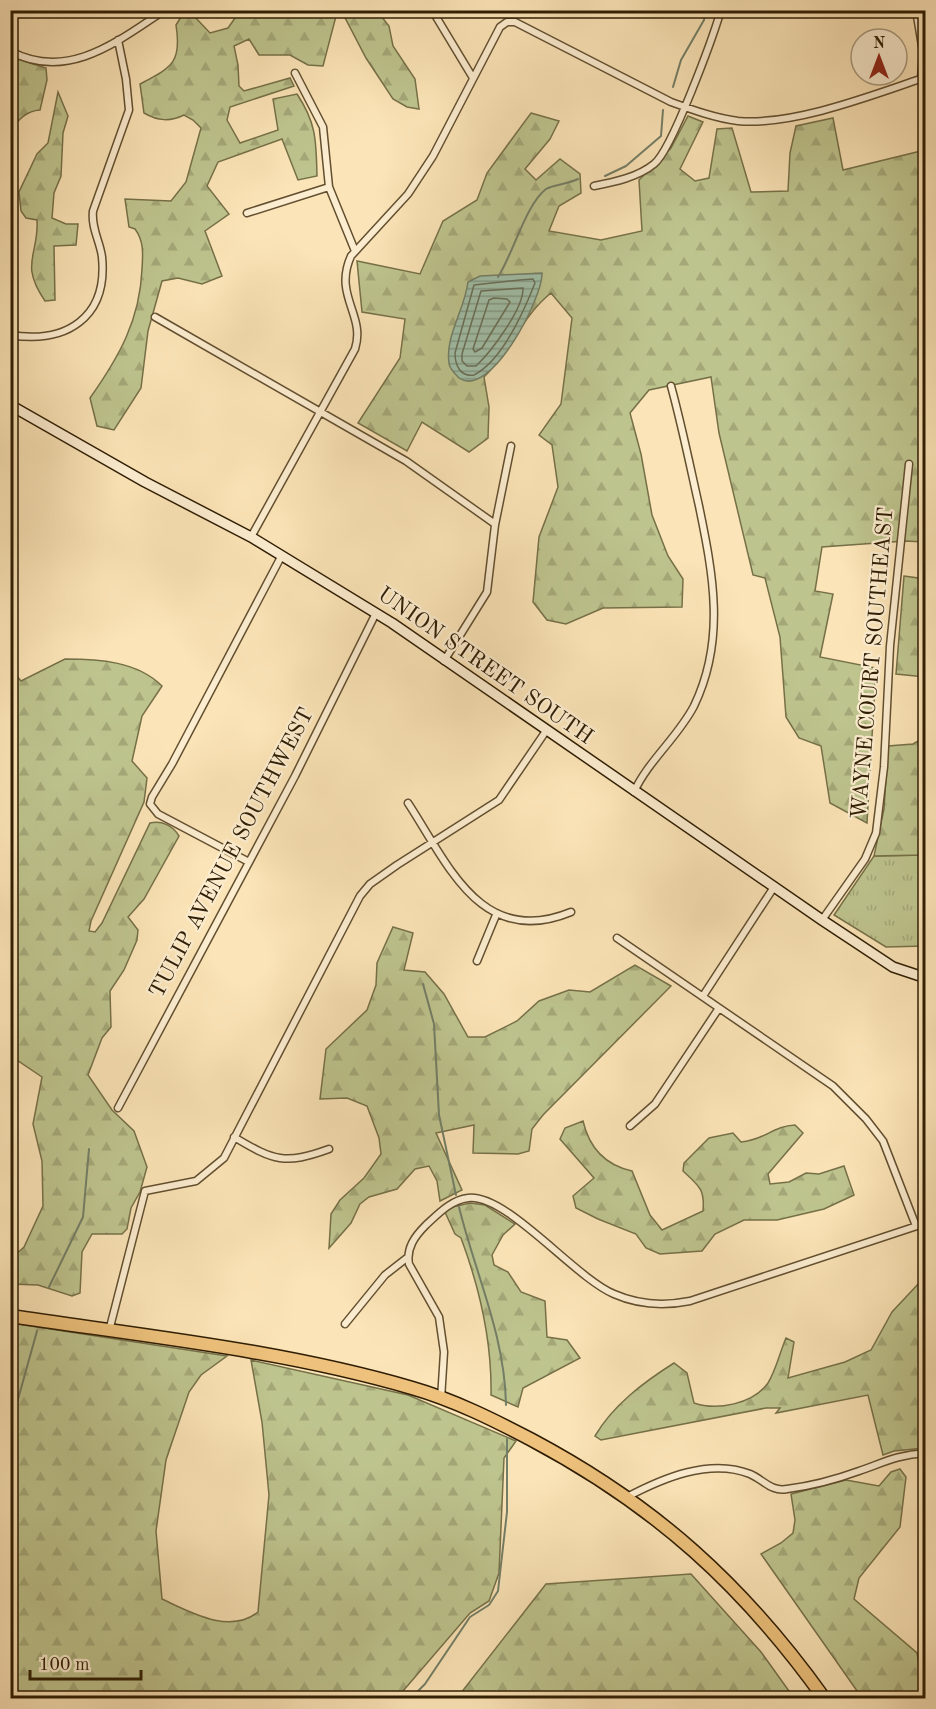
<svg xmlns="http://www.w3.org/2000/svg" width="936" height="1709" font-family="'Old Standard TT',serif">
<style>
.grass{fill:url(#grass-tufts);stroke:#767048;stroke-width:1.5}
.forest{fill:url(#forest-firs);stroke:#767048;stroke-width:1.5}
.water{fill:url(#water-rules);stroke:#737e66;stroke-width:1.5}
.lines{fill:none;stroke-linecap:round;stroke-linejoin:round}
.shore{stroke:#686e56;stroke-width:1.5}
.stream{stroke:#737e66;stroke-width:2}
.street-casing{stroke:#624f30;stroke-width:9}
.secondary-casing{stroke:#2f1d03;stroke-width:12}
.highway-casing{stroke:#2f1d03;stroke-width:15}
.street{stroke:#fcedd0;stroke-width:6}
.secondary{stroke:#fcedd0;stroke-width:9}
.highway{stroke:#eec27c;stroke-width:12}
.labels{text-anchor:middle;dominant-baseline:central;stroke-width:4.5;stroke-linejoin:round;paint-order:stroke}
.street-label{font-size:22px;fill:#2f1d03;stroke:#fcedd0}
</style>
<defs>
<pattern id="grass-tufts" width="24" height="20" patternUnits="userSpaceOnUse" patternTransform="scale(1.5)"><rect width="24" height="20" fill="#bec48e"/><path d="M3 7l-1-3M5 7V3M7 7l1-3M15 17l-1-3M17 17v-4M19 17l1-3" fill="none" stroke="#a4a879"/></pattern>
<pattern id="forest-firs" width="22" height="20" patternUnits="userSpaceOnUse" patternTransform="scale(1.5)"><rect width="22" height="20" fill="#bec48e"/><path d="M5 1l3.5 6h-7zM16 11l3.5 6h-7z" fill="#a4a879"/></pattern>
<pattern id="water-rules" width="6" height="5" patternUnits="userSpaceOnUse" patternTransform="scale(1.5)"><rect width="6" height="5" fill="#a0bfa8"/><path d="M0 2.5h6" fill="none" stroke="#839b87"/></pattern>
</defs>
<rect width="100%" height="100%" fill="#fbe4b7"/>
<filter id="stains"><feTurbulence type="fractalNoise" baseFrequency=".00333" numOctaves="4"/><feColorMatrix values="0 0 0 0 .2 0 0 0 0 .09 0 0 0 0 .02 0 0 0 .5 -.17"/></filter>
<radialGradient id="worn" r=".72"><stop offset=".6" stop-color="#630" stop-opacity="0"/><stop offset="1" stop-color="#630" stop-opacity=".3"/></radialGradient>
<path class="grass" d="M 925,855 L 925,946 L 886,947 L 834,915 L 874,856 Z"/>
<path class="forest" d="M 240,11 L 377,11 L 389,26 L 393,46 L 415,79 L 419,109 L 407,107 L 393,99 L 366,58 L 343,14 L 336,16 L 323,66 L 308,65 L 290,55 L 259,55 L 249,39 L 234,46 L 238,65 L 239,86 L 244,91 L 290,78 L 294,86 L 230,107 L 227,120 L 240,143 L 278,130 L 273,99 L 297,94 C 317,124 316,142 317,176 L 298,180 L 282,139 L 218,162 L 207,186 L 229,214 L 205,231 L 222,276 L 202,284 L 178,278 L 162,281 L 148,331 L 141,388 L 114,430 L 97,426 L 90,398 C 119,357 140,320 142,269 C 143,254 144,241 135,229 L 129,227 L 125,199 L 171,201 L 186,182 L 201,128 L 193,120 L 184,115 C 170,122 158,121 144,113 L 140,84 C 172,67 182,63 176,25 L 181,17 L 194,16 L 210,33 L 228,28 Z
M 11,57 L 46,68 L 47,80 L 40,110 C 26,111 17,120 11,132 Z
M 58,92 L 68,116 L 63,133 L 61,176 L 54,193 L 52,218 L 66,224 L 78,224 L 76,245 L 54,246 L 55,300 L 45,301 C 19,263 39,256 37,220 L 26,218 L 21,211 L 19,192 L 37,154 L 48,143 Z
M 531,113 L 559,121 L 550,139 L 525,169 L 536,180 L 560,159 L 580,174 L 581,193 L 559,206 L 549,231 L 601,240 L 642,231 L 639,180 L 671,148 L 688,116 L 703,122 L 680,169 L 695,181 L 709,178 L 717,129 L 732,128 L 751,192 L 788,191 L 790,153 L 796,126 L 833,118 L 843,170 L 925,150 L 925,542 L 905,541 L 822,547 L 815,591 L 833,594 L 820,657 L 876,668 L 867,823 L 830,803 L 821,746 L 799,738 L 786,717 L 780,637 L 765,578 L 753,575 L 719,433 L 711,377 L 649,390 L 630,413 L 641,454 L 652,515 L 668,556 L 683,579 L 682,607 L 603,608 L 566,624 L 547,620 L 533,602 L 539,537 L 558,487 L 552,445 L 539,435 L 561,404 L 572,318 L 551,293 C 522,316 510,352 484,377 L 489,407 L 488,438 L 469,452 L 422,422 L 407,451 L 358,423 L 400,358 L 405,319 L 362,312 L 357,261 L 420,274 L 443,221 L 477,200 L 487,173 Z
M 904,576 L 925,579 L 925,677 L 896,674 Z
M 65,659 C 98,659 137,661 162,686 L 142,716 L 132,761 L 147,778 L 144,802 L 91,921 L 89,931 L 95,932 L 102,923 L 150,823 C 162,820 173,826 179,836 L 144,899 L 128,917 L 138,930 L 137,940 L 124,970 L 110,991 L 111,1027 L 102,1038 L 88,1075 L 112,1110 L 134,1131 L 147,1167 L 140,1192 L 131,1208 L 127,1229 L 122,1234 L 92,1234 L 82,1252 L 80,1293 L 72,1296 L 38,1285 L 10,1284 L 11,1259 L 24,1247 L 43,1206 L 42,1161 L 33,1124 L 42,1077 L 11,1056 L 11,669 L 21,681 Z
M 925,737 L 925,855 L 874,856 L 884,809 L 888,746 L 913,744 Z
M 393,927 L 413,933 L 404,970 L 425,972 L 444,994 L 468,1037 L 485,1037 L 517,1021 L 539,1001 L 569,990 L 590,992 L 635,965 L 671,986 L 543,1115 L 532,1129 L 529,1151 L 518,1154 L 473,1153 L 474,1125 L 436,1133 L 462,1190 L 440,1201 L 437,1181 L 429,1166 L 415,1169 L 397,1189 L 369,1197 L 360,1204 L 351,1223 L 329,1248 L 331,1214 L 340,1200 L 364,1178 L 381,1154 L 379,1138 L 367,1106 L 347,1098 L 320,1099 L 326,1049 L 367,1010 L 376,985 L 377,963 Z
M 583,1121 C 589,1147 605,1165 632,1171 L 650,1215 L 662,1230 L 703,1211 C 705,1189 699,1186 683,1171 L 684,1163 L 709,1138 L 733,1133 L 741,1142 C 765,1140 773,1126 795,1125 L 803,1133 L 768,1174 L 770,1184 L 789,1182 L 806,1173 L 819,1174 L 844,1166 L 854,1195 L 824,1209 L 777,1220 L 744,1220 L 715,1234 L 702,1251 L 660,1254 L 646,1248 L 636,1234 L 598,1219 L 576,1208 L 573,1196 L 594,1178 L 560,1139 L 565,1128 Z
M 470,1203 L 485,1205 L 515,1224 L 503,1235 L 492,1255 L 494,1265 L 508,1272 L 521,1292 L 545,1301 L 547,1337 L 567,1340 L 580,1358 L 523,1388 L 518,1407 L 491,1395 C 492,1341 480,1289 461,1238 L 455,1234 L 445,1212 L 452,1207 Z
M 920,1282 L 926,1282 L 925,1294 L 919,1310 L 925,1325 L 925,1448 L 894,1451 L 883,1455 L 868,1395 L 776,1413 L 780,1408 L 766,1408 L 601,1440 L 595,1436 C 613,1405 644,1382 674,1363 L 687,1373 L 694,1403 C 717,1411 753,1404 768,1383 C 776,1370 780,1352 786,1338 L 794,1342 L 788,1378 L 845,1362 L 871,1350 L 892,1312 Z
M 11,1323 L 227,1356 L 201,1375 L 189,1392 L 166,1460 L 156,1531 L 162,1599 C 190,1612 230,1635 258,1612 L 269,1495 L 262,1422 L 251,1360 L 408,1395 L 516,1441 L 504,1458 L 499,1573 L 489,1601 L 470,1613 L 397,1698 L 11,1698 Z
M 900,1469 L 906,1477 L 900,1527 L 859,1578 L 854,1599 L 917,1653 L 925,1698 L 862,1698 L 761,1554 L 781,1543 L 793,1533 L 795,1520 L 791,1494 L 846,1480 L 879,1486 L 891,1472 Z
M 691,1574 L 761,1652 L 794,1698 L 457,1698 L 546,1584 Z"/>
<path class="water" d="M 542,273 C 543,298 490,400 459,378 C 455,374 449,368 449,363 C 445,336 465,309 468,282 L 480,276 Z"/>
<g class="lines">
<path class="shore" d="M 520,280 L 533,279 L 535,283 C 524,311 502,361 474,375 C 460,377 455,365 455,353 L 474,285 Z
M 523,288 C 524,308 491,352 476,366 L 467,366 L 462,361 L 462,354 L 481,291 Z
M 494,298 L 507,299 L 510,302 L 482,348 L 475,352 L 473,349 L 489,300 Z"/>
<path class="stream" d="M 673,87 L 681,60 L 704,20 L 706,10
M 605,176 L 626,166 L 661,136 L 663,110
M 498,277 C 513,254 526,204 546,189 C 553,185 568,184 578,179
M 423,984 L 434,1024 L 439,1115 L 456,1195
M 459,1207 C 475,1273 505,1335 506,1405
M 49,1287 L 83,1217 L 89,1149
M 10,1428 L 37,1331
M 411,1698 L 425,1684 L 470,1617 L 489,1605 L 498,1591 L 507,1512 L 507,1439"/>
<g class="street-casing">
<path id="street" d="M 432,10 L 473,78
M 916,10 L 923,52 L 921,79
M 10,51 C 68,82 118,41 165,10
M 295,73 L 323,127 L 329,187 L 355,251
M 594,186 C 615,182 638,177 654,164 C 672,150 713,37 721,10
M 247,213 L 329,187
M 155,317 L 406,461 L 495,524
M 10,335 C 66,344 108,318 102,257 C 100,241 91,228 93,211 L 129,110 L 126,79 L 118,40
M 251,537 L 355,349 C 366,315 333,296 351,256 L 408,194 L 433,156 L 500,27 L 507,22 L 515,22 L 671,102 C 693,110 715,118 738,121 C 793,126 873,95 926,77
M 444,661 L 487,592 L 495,525 L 511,446
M 634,792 C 648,761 678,737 694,706 C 726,640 713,574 699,506 C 690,466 682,426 671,386
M 408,803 C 448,864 481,949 571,912
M 247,861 L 158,814 L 150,804 L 152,797 L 172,764 L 282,555
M 822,920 L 865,859 L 876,833 L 884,767 L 890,646 L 909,464
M 617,938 L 833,1086 L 866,1119 L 883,1141 L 916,1226
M 477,961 L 496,915
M 703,996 L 774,887
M 118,1108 L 295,776 L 376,613
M 630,1126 L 655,1104 L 719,1008
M 234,1137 C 274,1161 285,1165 329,1149
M 345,1324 L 385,1275 L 408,1257
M 109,1331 L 145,1191 L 196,1181 L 224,1158 L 360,896 L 370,884 L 397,865 L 499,800 L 546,731
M 441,1399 L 444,1352 L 439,1317 L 409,1264 C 406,1248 415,1236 426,1225 C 438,1214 451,1200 468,1198 C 506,1193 574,1277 614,1294 C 639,1305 665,1306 690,1301 L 926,1223
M 627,1497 C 663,1478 710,1458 750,1474 C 764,1480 771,1492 787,1489 C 811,1486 837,1479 859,1471 C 885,1462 897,1455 926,1453"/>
</g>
<g class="secondary-casing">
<path id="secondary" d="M 10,405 L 145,482 L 251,537 L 392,623 L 822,920 L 893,967 L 926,978"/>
</g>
<g class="highway-casing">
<path id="highway" d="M 10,1316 C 144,1336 282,1350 412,1388 C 454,1400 494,1420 532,1440 C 656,1506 743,1585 824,1698"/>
</g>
<use href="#street" class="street"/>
<use href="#secondary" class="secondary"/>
<use href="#highway" class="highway"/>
</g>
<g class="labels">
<g class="street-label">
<text transform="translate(873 663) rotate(-85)">WAYNE COURT SOUTHEAST</text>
<text transform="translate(485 666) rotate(35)">UNION STREET SOUTH</text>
<text transform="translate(232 853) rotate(-62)">TULIP AVENUE SOUTHWEST</text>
</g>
</g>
<rect width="936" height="1709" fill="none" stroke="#fbe4b7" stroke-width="36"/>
<rect x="12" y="12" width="912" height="1685" fill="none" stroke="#2f1d03" stroke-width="3"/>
<rect x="18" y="18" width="900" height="1673" fill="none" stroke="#2f1d03" stroke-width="1.5"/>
<g transform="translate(879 57)"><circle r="28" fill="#fcedd0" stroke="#aa9a7e" stroke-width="1.5"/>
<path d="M0-4.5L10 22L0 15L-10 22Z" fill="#8f2418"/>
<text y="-9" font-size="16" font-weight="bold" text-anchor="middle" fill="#2f1d03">N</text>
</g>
<path d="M30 1670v9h111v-9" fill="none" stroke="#2f1d03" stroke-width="3"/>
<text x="39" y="1670" font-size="18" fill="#2f1d03" stroke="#fcedd0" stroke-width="4.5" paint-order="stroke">100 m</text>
<rect width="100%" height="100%" filter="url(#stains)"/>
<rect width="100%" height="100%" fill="url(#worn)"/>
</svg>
